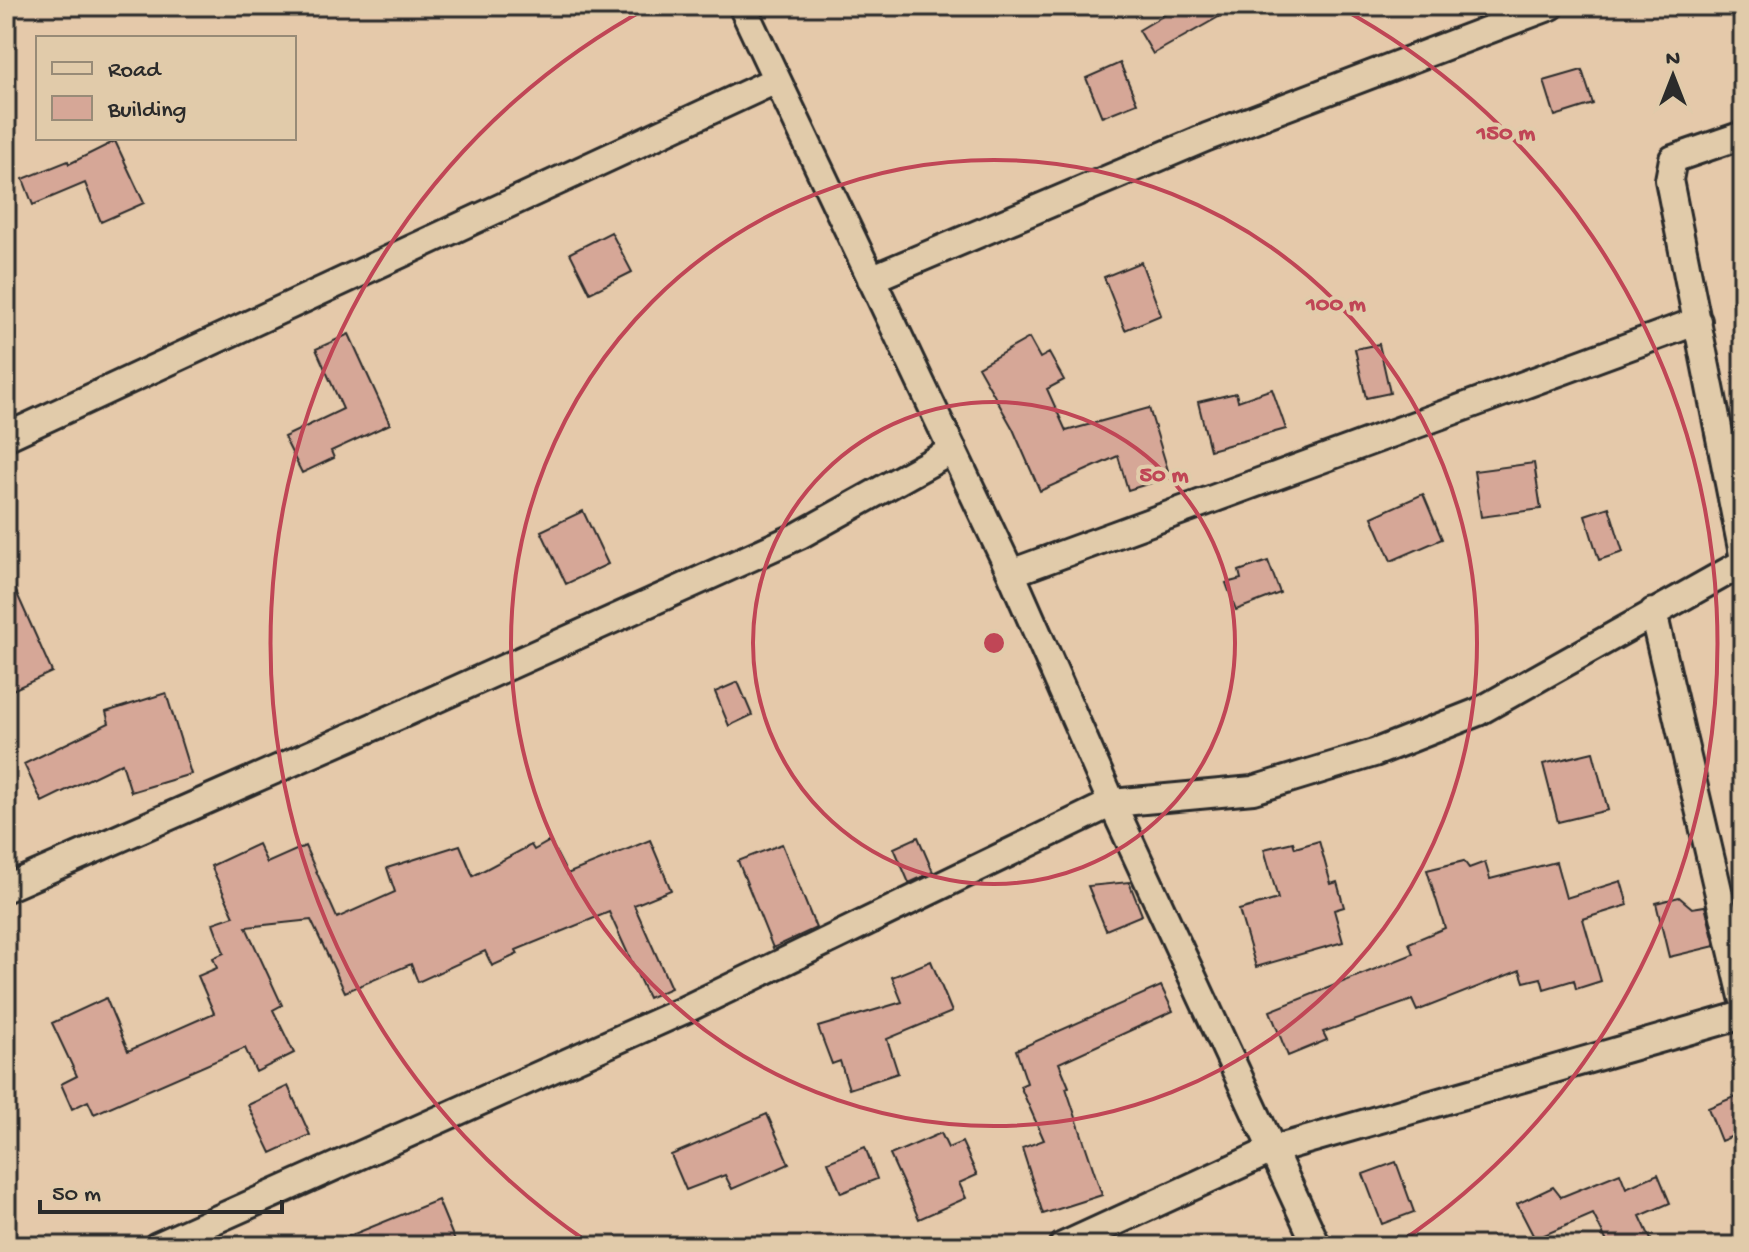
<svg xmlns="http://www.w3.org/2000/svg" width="1749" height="1252" font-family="'Gochi Hand',sans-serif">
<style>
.building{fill:#d6a797;stroke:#2b2b2b;stroke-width:2}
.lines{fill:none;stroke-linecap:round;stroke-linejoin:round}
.street-casing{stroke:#2b2b2b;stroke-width:32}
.street{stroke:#e1cbaa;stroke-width:26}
.ring{fill:none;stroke:#c04656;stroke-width:4}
.centre{fill:#c04656;stroke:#e1cbaa;stroke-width:4}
.ring-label{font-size:24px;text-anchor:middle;font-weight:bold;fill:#c04656;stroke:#e1cbaa;stroke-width:8;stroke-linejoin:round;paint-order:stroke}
</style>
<rect width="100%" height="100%" fill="#e5c9aa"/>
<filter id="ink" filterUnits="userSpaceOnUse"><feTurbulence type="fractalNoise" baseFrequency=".0125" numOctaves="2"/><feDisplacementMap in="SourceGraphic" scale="16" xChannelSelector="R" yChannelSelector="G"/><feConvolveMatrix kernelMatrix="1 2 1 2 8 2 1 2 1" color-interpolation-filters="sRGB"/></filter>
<g filter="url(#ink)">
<path class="building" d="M 1180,6 L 1238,6 L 1153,54 L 1139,30 Z
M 1120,63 L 1137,103 L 1102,117 L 1086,78 Z
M 1582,70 L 1593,104 L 1555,116 L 1544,81 Z
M 115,141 L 144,203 L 101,222 L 85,183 L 33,205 L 23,179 L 68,161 L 69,164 Z
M 611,232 L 632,272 L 590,293 L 570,253 Z
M 1141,262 L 1161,315 L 1125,330 L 1104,277 Z
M 349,334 L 390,424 L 331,451 L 334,458 L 302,473 L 284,437 L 343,409 L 316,349 Z
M 1029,338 L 1040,358 L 1049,353 L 1064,380 L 1047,389 L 1066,431 L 1149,408 L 1170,477 L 1128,490 L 1118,456 L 1040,491 L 1013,429 L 978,367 Z
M 1379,344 L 1390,393 L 1366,398 L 1355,349 Z
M 1272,389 L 1286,429 L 1210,450 L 1198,402 L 1236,393 L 1238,401 Z
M 1534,463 L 1541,509 L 1481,517 L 1474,471 Z
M 1423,494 L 1442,539 L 1391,561 L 1372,517 Z
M 1609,507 L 1623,552 L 1599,560 L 1585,515 Z
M 583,511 L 608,564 L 566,584 L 541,531 Z
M 1268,561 L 1280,593 L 1236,610 L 1226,583 L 1241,579 L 1239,571 Z
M 6,569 L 52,672 L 6,693 Z
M 738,682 L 752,715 L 729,726 L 715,692 Z
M 166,693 L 191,774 L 131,792 L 122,763 L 42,802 L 24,764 L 109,723 L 106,712 Z
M 1593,752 L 1608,810 L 1558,822 L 1543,764 Z
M 918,837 L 933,872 L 909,883 L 894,848 Z
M 650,840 L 671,890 L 634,905 L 671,988 L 648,998 L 609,912 L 516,950 L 518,954 L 492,966 L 485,951 L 418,982 L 411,964 L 345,992 L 311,920 L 246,927 L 282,1005 L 273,1010 L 294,1053 L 256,1072 L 245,1048 L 94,1114 L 88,1101 L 72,1109 L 61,1084 L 77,1076 L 52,1023 L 106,998 L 128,1051 L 214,1013 L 198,976 L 217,968 L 213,958 L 224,953 L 213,923 L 234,916 L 211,866 L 258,844 L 267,863 L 305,846 L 337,918 L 395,892 L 387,868 L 460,845 L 473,876 L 531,845 L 534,850 L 550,841 L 567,874 Z
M 1319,841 L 1331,884 L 1337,882 L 1344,907 L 1334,910 L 1343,942 L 1256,967 L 1239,910 L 1278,899 L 1264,849 L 1293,842 L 1295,848 Z
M 782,844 L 816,928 L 773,948 L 738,861 Z
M 1464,861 L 1469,868 L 1485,862 L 1490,879 L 1556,862 L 1566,898 L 1621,881 L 1628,905 L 1583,919 L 1601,981 L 1576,989 L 1574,980 L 1544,989 L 1541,978 L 1524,982 L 1520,970 L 1417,1011 L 1412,1000 L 1323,1032 L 1327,1040 L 1288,1056 L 1270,1011 L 1413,954 L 1409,943 L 1445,928 L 1427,870 Z
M 1129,882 L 1142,915 L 1106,930 L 1088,886 Z
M 1679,897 L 1692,908 L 1705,906 L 1715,946 L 1669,957 L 1656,903 Z
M 931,961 L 952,1012 L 887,1039 L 898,1073 L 849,1089 L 840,1061 L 832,1064 L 818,1027 L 902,1002 L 892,977 Z
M 1161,986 L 1173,1011 L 1059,1063 L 1069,1087 L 1066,1088 L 1102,1195 L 1043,1214 L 1022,1148 L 1044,1140 L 1020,1086 L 1027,1083 L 1016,1050 Z
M 288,1086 L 310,1135 L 271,1153 L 248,1105 Z
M 1743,1093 L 1743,1132 L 1721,1141 L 1708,1108 Z
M 767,1114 L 789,1164 L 732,1189 L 725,1175 L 686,1190 L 671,1155 Z
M 941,1133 L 948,1148 L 962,1142 L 977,1175 L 959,1183 L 966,1198 L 919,1219 L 890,1155 Z
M 865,1147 L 877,1179 L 841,1193 L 828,1162 Z
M 1396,1162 L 1414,1212 L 1382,1224 L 1363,1174 Z
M 1620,1173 L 1626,1188 L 1658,1174 L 1670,1203 L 1640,1216 L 1654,1246 L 1609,1246 L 1593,1214 L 1535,1239 L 1517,1204 L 1553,1187 L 1561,1197 Z
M 438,1200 L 457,1246 L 327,1246 L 327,1245 Z"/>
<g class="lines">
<g class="street-casing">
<path id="street" d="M 742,6 L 1011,573 L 1112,803 L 1317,1246
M 1743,135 L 1673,159 L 1669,180 L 1743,554
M 871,279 L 1207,137 L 1551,6
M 6,437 L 776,80
M 1011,573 L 1698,321
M 1653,612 L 1743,997
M 6,888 L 407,712 L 800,535 L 953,450
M 157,1246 L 682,1011 L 1112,803 L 1253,790 L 1374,753 L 1478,712 L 1743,563
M 1063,1246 L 1272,1150 L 1743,1015"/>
</g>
<use href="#street" class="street"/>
</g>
</g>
<g class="ring">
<circle cx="994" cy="643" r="241"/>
<circle cx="994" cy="643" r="483"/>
<path d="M589 1243A724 724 0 0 1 649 7M1339 7A724 724 0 0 1 1399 1243"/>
</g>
<circle cx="994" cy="643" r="12" class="centre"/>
<g class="ring-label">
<text x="1506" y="139">150 m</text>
<text x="1336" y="310">100 m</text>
<text x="1164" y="481">50 m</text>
</g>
<rect width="1749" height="1252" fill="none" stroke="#e1cbaa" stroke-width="32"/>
<rect x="16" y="16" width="1717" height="1220" fill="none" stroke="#2b2b2b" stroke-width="3" filter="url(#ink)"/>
<rect x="36" y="36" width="260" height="104" fill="#e1cbaa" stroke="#988b77" stroke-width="2"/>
<rect x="52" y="62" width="40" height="12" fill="#e1cbaa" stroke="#988b77" stroke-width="2"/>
<text x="108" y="76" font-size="24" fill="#2b2b2b">Road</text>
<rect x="52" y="96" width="40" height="24" fill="#d6a797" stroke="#988b77" stroke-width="2"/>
<text x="108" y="116" font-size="24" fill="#2b2b2b">Building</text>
<g transform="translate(1673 76)" stroke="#e1cbaa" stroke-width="6" paint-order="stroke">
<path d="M0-6L14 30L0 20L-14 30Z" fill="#2b2b2b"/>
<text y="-12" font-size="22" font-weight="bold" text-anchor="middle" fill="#2b2b2b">N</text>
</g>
<path d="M40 1200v12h242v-12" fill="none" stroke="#2b2b2b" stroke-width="4"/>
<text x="52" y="1200" font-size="24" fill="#2b2b2b" stroke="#e1cbaa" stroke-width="6" paint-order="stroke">50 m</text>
</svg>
